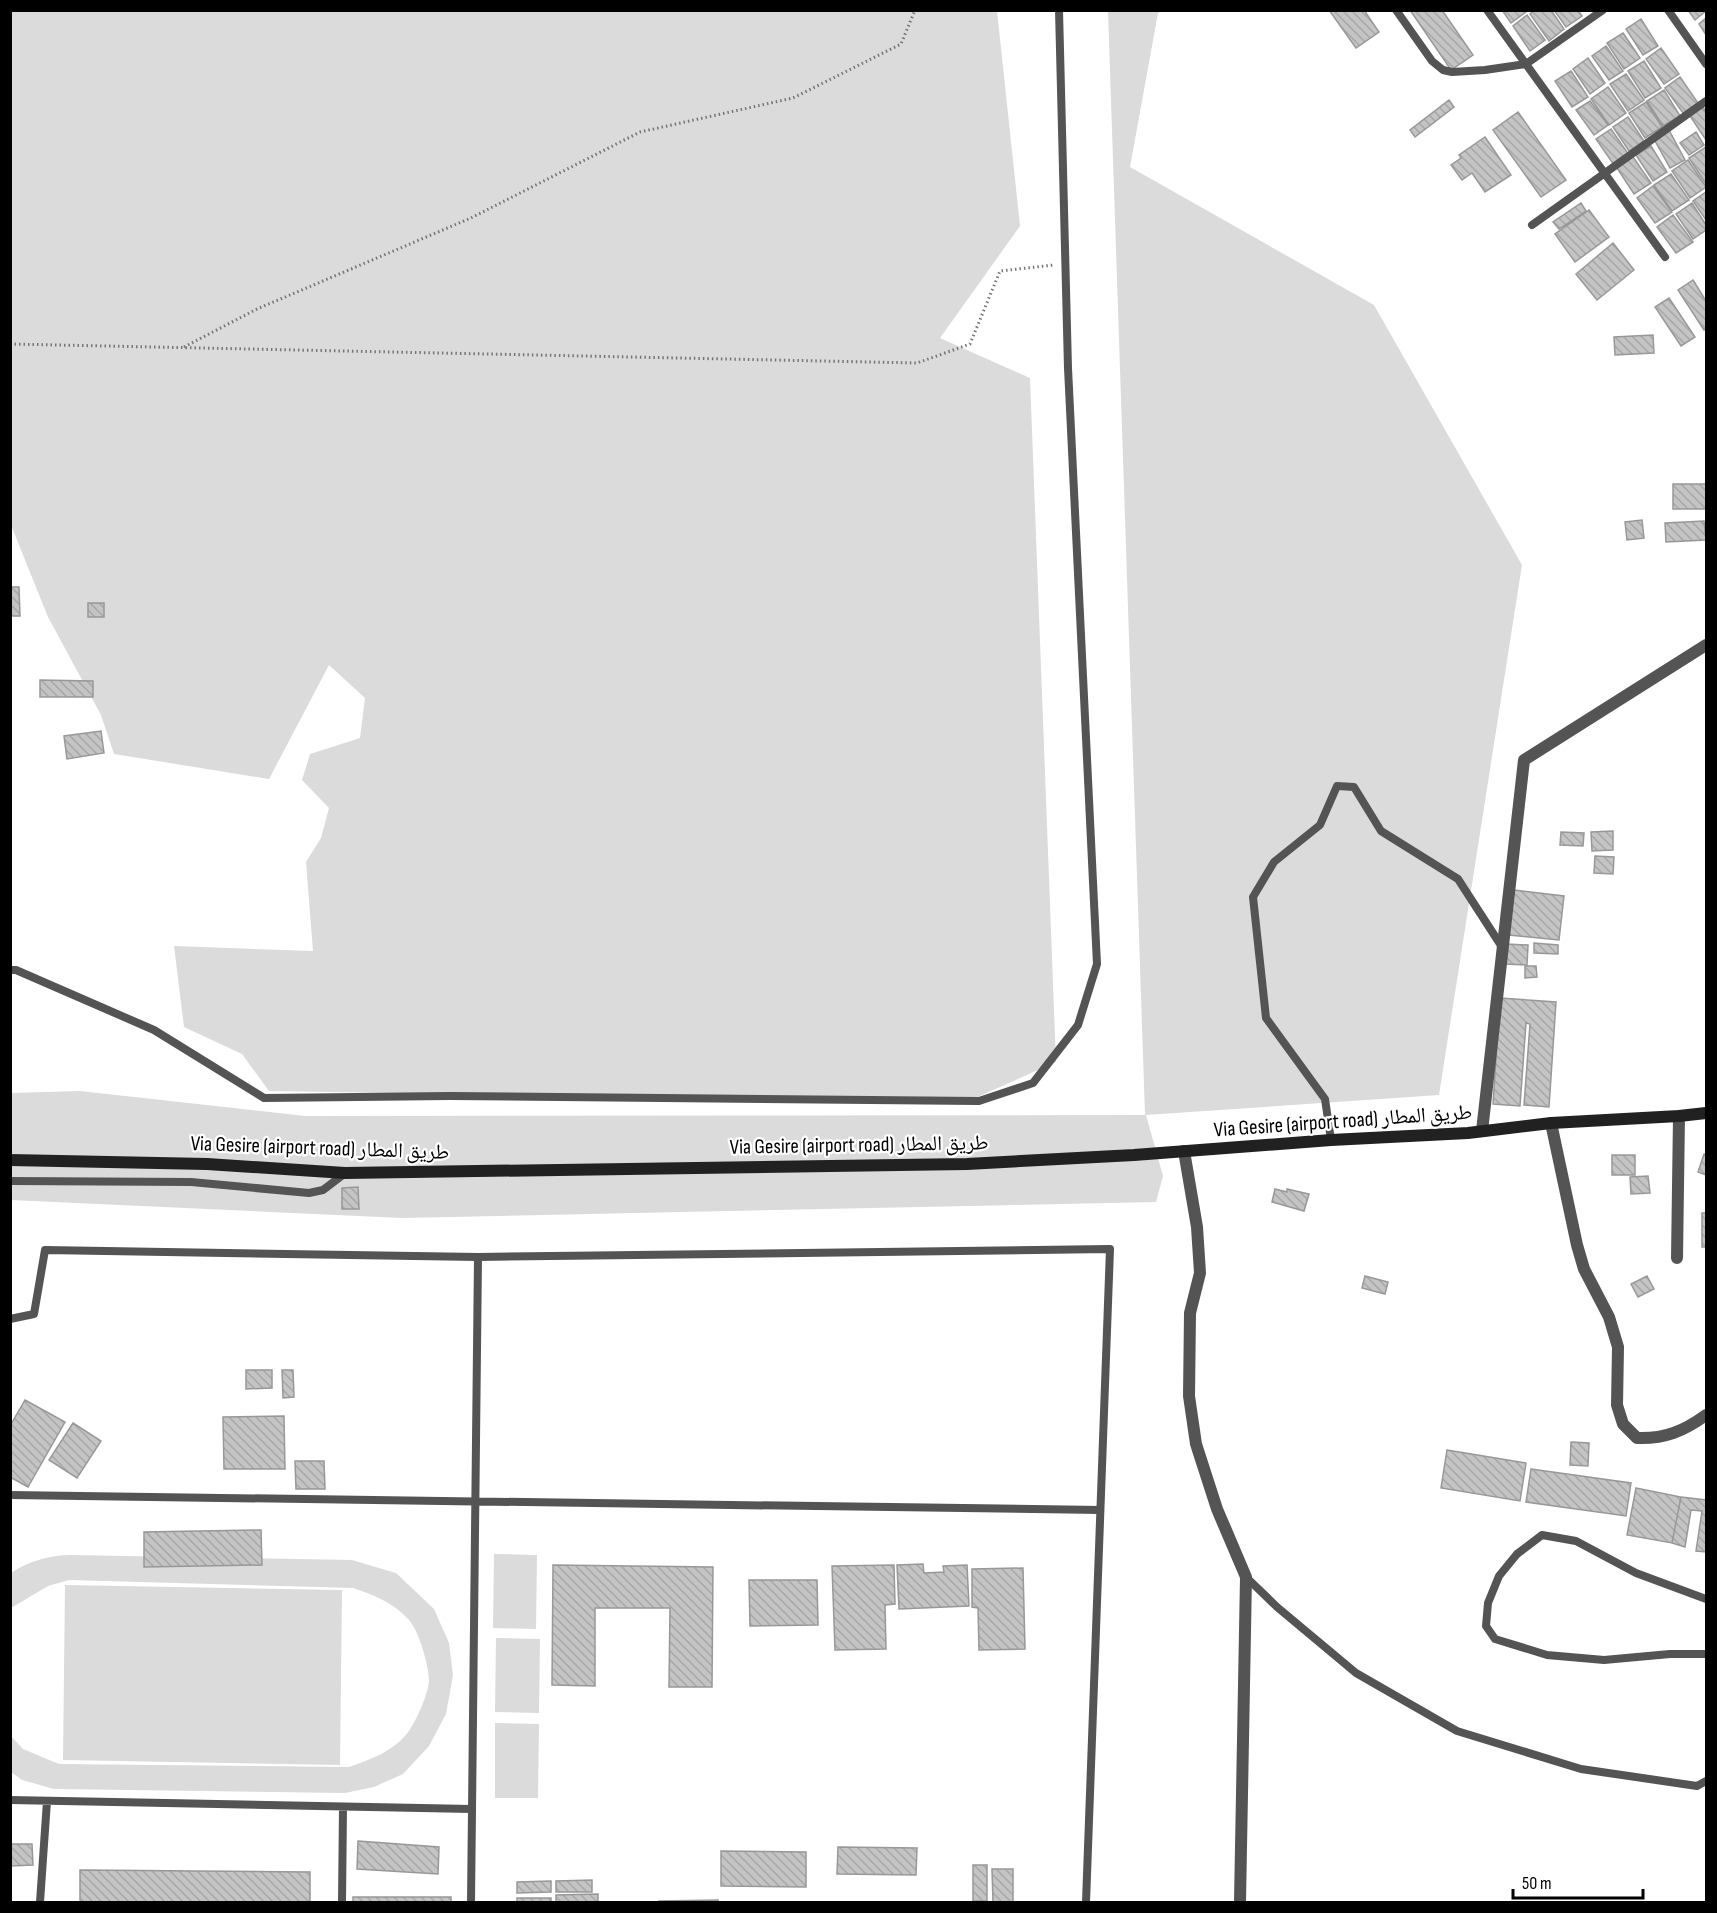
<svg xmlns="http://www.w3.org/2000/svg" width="1717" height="1913" font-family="'Sofia Sans Condensed','Noto Naskh Arabic',sans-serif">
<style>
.grass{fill:#dbdbdb}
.building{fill:url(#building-back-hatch);stroke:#989898;stroke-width:1.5}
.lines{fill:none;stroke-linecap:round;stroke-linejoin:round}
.path{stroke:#767676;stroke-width:3;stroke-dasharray:1.5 3;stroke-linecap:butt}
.lane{stroke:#545454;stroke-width:8}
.street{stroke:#545454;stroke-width:12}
.secondary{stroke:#212121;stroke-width:12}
.labels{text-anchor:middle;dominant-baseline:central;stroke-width:4.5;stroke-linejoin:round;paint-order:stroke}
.street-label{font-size:21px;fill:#000;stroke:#fff}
</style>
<defs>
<pattern id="building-back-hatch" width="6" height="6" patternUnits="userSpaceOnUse" patternTransform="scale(1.5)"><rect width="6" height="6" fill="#c4c4c4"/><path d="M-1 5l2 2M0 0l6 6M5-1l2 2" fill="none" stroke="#a7a7a7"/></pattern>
</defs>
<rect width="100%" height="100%" fill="#fff"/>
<path class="grass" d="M 10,11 L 997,11 L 1020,226 L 940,338 L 1030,378 L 1056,1062 L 966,1102 L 269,1091 L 242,1054 L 184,1027 L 174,946 L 313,951 L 306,862 L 321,838 L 329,808 L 302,780 L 310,754 L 360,738 L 365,698 L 329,665 L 269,779 L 114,754 L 101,715 L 48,617 L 11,525 Z
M 1108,11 L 1162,11 L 1158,13 L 1130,167 L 1374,305 L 1522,565 L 1439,1095 L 1146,1115 L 1163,1176 L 1156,1202 L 403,1218 L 11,1200 L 11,1093 L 80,1091 L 305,1116 L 1145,1115 Z
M 494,1554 L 537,1555 L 536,1629 L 493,1628 Z
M 69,1555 L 352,1560 L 396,1573 L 434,1609 L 449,1643 L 453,1675 L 446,1714 L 429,1746 L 403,1774 L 374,1787 L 345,1793 L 54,1789 L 22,1780 L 11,1772 L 11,1736 L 23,1749 L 59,1764 L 349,1767 C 369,1760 391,1752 405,1736 C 415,1725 428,1695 429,1681 C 429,1666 419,1631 409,1620 C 394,1603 374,1595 353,1588 L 69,1580 L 48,1586 L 11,1608 L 11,1573 C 29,1561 47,1556 69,1555 Z
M 65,1585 L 342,1590 L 340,1765 L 63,1760 Z
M 496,1638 L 540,1639 L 539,1713 L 495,1712 Z
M 495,1723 L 539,1724 L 538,1798 L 495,1798 Z"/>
<path class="building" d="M 1329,10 L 1364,10 L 1379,32 L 1356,48 Z
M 1410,10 L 1442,10 L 1473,55 L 1451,70 Z
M 1502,10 L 1524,10 L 1526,12 L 1511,23 Z
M 1535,10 L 1551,10 L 1564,29 L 1549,41 L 1530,14 Z
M 1554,10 L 1578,10 L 1582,16 L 1566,27 Z
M 1688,10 L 1706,10 L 1706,11 L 1695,20 Z
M 1527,15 L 1545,40 L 1530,51 L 1513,26 Z
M 1706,18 L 1706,35 L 1699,24 Z
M 1641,19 L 1658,46 L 1643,55 L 1626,29 Z
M 1623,33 L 1640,58 L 1624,69 L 1607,43 Z
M 1606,46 L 1623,71 L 1609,80 L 1592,56 Z
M 1661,48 L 1679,74 L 1664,84 L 1646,59 Z
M 1588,58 L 1605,83 L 1590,94 L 1573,69 Z
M 1644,61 L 1661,88 L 1645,98 L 1628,71 Z
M 1571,71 L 1588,97 L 1572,107 L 1555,81 Z
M 1626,74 L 1644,100 L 1628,111 L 1610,84 Z
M 1680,77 L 1698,103 L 1683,113 L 1665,88 Z
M 1608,87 L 1626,113 L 1609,125 L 1591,99 Z
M 1664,90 L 1680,116 L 1663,126 L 1647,101 Z
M 1449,100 L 1454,107 L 1415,137 L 1410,130 Z
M 1590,101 L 1608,125 L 1594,135 L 1576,110 Z
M 1646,102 L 1662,127 L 1645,138 L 1629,113 Z
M 1703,107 L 1706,112 L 1706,140 L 1690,116 Z
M 1518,112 L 1566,180 L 1541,197 L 1493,130 Z
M 1628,117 L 1644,141 L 1629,151 L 1613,127 Z
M 1611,129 L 1629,155 L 1614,165 L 1596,139 Z
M 1669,130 L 1685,160 L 1670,168 L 1654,139 Z
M 1696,132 L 1704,145 L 1689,155 L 1680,143 Z
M 1485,137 L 1511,175 L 1485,192 L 1472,173 L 1462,180 L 1451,165 L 1461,158 L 1459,155 Z
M 1651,146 L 1667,172 L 1653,181 L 1636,155 Z
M 1706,147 L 1706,184 L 1689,158 Z
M 1633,157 L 1651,183 L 1634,194 L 1617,168 Z
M 1688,160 L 1706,187 L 1690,198 L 1672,171 Z
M 1671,174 L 1689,200 L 1672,211 L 1654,185 Z
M 1653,186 L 1672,212 L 1655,223 L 1637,198 Z
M 1706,192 L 1706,220 L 1693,201 Z
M 1581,203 L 1586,211 L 1559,229 L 1553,222 Z
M 1692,203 L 1706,225 L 1706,230 L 1693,239 L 1676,214 Z
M 1589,210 L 1609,237 L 1575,262 L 1555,234 Z
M 1673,215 L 1693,242 L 1676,253 L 1657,227 Z
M 1613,243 L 1634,270 L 1597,300 L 1576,274 Z
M 1693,280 L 1706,301 L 1706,328 L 1704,330 L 1678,290 Z
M 1669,298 L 1695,337 L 1681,346 L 1655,307 Z
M 1653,335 L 1654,353 L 1615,355 L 1614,337 Z
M 1673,484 L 1706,484 L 1706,509 L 1673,509 Z
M 1642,520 L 1644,538 L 1627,540 L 1625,522 Z
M 1704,521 L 1706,540 L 1666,542 L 1665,523 Z
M 10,587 L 19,587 L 20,616 L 10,616 Z
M 88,603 L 104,603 L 104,617 L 88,617 Z
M 40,680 L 93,681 L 93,697 L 40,697 Z
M 101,731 L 104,753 L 67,759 L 64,736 Z
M 1613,831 L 1613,850 L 1592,851 L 1591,832 Z
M 1561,832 L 1584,833 L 1583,846 L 1560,845 Z
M 1595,856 L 1614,857 L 1613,874 L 1594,873 Z
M 1514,890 L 1564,896 L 1559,940 L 1509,935 Z
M 1534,943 L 1558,945 L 1558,954 L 1534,953 Z
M 1506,944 L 1528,945 L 1527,965 L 1505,964 Z
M 1525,966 L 1536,966 L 1537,977 L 1525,978 Z
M 1500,998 L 1556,1002 L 1549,1107 L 1524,1105 L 1530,1024 L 1526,1023 L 1520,1106 L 1493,1104 Z
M 1704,1154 L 1706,1154 L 1706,1175 L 1698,1172 Z
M 1612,1155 L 1635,1155 L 1635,1175 L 1612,1175 Z
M 1648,1176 L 1650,1193 L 1631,1194 L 1630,1177 Z
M 358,1187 L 359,1209 L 342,1209 L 342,1188 Z
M 1275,1189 L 1287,1192 L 1287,1189 L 1309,1194 L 1304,1211 L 1272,1202 Z
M 1702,1213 L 1706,1213 L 1706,1247 L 1702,1247 Z
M 1365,1276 L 1388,1282 L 1385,1294 L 1362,1288 Z
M 1647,1276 L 1654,1289 L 1638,1297 L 1631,1284 Z
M 246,1370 L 272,1370 L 272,1388 L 246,1389 Z
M 282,1370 L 293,1370 L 294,1397 L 283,1398 Z
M 25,1400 L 65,1422 L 28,1487 L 10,1477 L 10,1426 Z
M 284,1416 L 285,1469 L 224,1469 L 223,1417 Z
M 73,1423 L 101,1441 L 77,1478 L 49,1460 Z
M 1571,1442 L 1589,1443 L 1588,1466 L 1570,1465 Z
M 1447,1450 L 1526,1463 L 1520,1501 L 1441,1488 Z
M 295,1461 L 324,1461 L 325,1489 L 296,1489 Z
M 1531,1469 L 1631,1483 L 1626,1516 L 1526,1502 Z
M 1636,1488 L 1681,1497 L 1672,1543 L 1627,1535 Z
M 1681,1497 L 1706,1500 L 1706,1552 L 1696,1551 L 1702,1511 L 1691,1510 L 1685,1547 L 1672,1543 Z
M 261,1530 L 262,1565 L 144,1567 L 144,1532 Z
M 923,1564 L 924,1573 L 944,1572 L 943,1566 L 967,1565 L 969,1606 L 899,1609 L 897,1565 Z
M 553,1565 L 713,1567 L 712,1687 L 669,1687 L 670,1608 L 595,1608 L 595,1686 L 552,1685 Z
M 894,1565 L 895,1604 L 885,1605 L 886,1649 L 835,1650 L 832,1566 Z
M 1023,1568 L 1025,1649 L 979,1650 L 978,1608 L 972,1607 L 972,1569 Z
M 749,1580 L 817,1580 L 818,1625 L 750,1626 Z
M 358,1841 L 439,1847 L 438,1874 L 357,1869 Z
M 10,1844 L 32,1844 L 33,1865 L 10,1866 Z
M 838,1847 L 917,1848 L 916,1875 L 837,1874 Z
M 721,1851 L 806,1852 L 806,1887 L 721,1886 Z
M 973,1865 L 987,1865 L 987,1901 L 973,1901 Z
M 992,1869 L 1013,1869 L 1013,1902 L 993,1902 Z
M 80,1870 L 310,1872 L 310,1902 L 80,1902 Z
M 592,1880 L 592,1892 L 556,1892 L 556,1881 Z
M 551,1881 L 551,1892 L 517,1893 L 517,1882 Z
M 598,1894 L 598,1902 L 556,1902 L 556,1895 Z
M 353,1897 L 451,1897 L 451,1902 L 353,1902 Z
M 517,1898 L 551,1898 L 551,1902 L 517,1902 Z
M 718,1900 L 718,1902 L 659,1902 L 659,1901 Z"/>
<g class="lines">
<path class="path" d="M 10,344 L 917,363 L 970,344 L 1000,271 L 1054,265
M 184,347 L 257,309 L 471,218 L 640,132 L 793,98 L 901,44 L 915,10"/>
<path class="lane" d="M 1396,10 L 1432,61 L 1443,70 L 1452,72 L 1485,70 L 1526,64 L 1603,10
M 1487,10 L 1665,257
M 1668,10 L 1706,64
M 1532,225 L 1706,101
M 10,970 L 16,970 L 154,1030 L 264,1098 L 450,1096 L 979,1101 L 1033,1083 L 1078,1025 L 1097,964 L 1068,368 L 1059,10
M 1331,1140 L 1325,1099 L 1266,1018 L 1253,897 L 1274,862 L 1320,825 L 1337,786 L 1354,787 L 1381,831 L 1458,879 L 1502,947
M 10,1181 L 191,1182 L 309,1193 L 323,1190 L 344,1174
M 10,1319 L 34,1314 L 45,1250 L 478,1257 L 1110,1249 L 1086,1902
M 10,1495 L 1100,1510
M 1246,1577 L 1277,1607 L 1356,1673 L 1457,1731 L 1581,1769 L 1697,1786 L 1706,1781
M 1706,1599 L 1636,1573 L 1576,1541 L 1542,1535 L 1517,1554 L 1499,1576 L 1488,1603 L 1486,1626 L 1495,1639 L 1547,1655 L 1604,1660 L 1670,1654 L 1706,1654
M 10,1800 L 472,1809
M 40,1902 L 47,1801
M 342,1902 L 343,1807
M 471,1902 L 478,1257"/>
<path class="street" d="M 1551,1123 L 1577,1245 L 1584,1269 L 1609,1317 L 1618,1347 L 1617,1405 L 1623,1424 L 1637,1438 C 1665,1439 1684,1431 1706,1415
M 1482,1131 L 1524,760 L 1706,645
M 1184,1151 L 1197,1227 L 1200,1273 L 1190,1313 L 1189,1396 L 1196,1444 L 1217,1509 L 1246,1577 L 1240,1902
M 1677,1258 L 1679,1116"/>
<path class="secondary" d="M 10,1160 L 207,1164 L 345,1173 L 967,1164 L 1134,1155 L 1331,1140 L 1468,1133 L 1551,1123 L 1679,1116 L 1706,1113"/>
</g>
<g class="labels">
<g class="street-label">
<text transform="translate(1343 1121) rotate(-4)">Via Gesire (airport road) طريق المطار</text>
<text transform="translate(859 1145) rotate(-1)">Via Gesire (airport road) طريق المطار</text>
<text transform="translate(320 1148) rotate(2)">Via Gesire (airport road) طريق المطار</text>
</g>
</g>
<rect width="1717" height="1913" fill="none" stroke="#000000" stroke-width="24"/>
<path d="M1513 1889v9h130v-9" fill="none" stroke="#000000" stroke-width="3"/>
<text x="1522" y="1889" font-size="18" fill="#000000" stroke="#ffffff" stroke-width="4.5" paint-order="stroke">50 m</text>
</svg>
